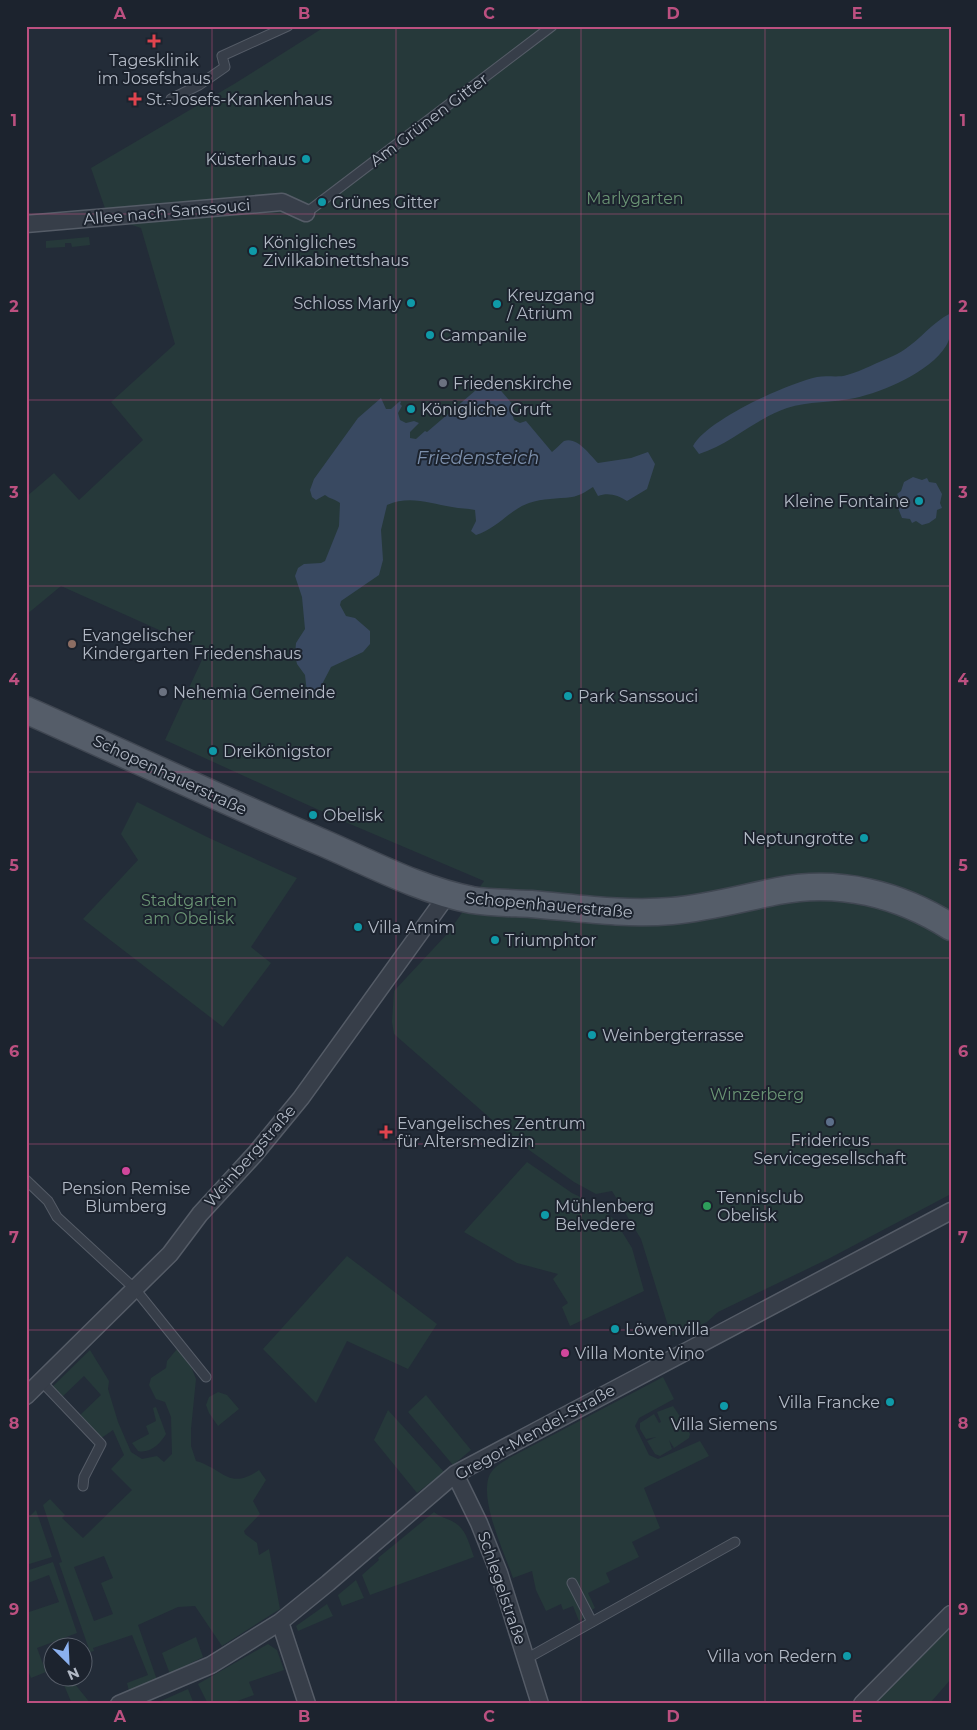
<svg xmlns="http://www.w3.org/2000/svg" width="977" height="1730" font-family="Montserrat,sans-serif">
<style>
.green{fill:#26393a;fill-rule:evenodd}
.water{fill:#394961}
.lines{fill:none;stroke-linecap:round;stroke-linejoin:round}
.lane-casing{stroke:#555c67;stroke-width:11}
.street-casing{stroke:#555c67;stroke-width:19}
.primary-casing{stroke:#404752;stroke-width:29}
.lane{stroke:#373e49;stroke-width:9}
.street{stroke:#373e49;stroke-width:16}
.primary{stroke:#555d69;stroke-width:26}
.grid{fill:none;stroke:#bc5080;stroke-width:1;stroke-opacity:0.55}
.health-dot{fill:#e0444e;stroke:#1c232e;stroke-width:2}
.culture-dot{fill:#0f9aa8;stroke:#1c232e;stroke-width:2}
.worship-dot{fill:#6b7280;stroke:#1c232e;stroke-width:2}
.education-dot{fill:#8d6e63;stroke:#1c232e;stroke-width:2}
.service-dot{fill:#5c6f8a;stroke:#1c232e;stroke-width:2}
.hotel-dot{fill:#d1479c;stroke:#1c232e;stroke-width:2}
.leisure-dot{fill:#2e9e5b;stroke:#1c232e;stroke-width:2}
.labels{text-anchor:middle;dominant-baseline:central;stroke-width:4;stroke-linejoin:round;paint-order:stroke}
.poi-label{font-size:16px;fill:#b2b9c5;stroke:#1c232e;text-anchor:start}
.street-label{font-size:16px;fill:#b2b9c5;stroke:#1c232e}
.park-label{font-size:16px;fill:#6a9474;stroke:#1c232e}
.water-label{font-size:18px;font-style:italic;fill:#7c8fab;stroke:#1c232e}
.neatline{fill:none;stroke:#bc5080;stroke-width:2}
.grid-label{font-size:16px;text-anchor:middle;font-weight:bold;fill:#bc5080}
</style>
<rect width="100%" height="100%" fill="#232c38"/>
<path class="green" d="M326,26H951V1194L830,1258L718,1312L707,1322L678,1336H673L670,1332L641,1239L612,1191L596,1194L574,1182L515,1140L394,1034L392,1022L394,991L448,933L484,881L343,821L165,740L206,651L61,586L26,615V497L54,473L79,500L143,440L111,402L175,344L141,228L108,217L91,168L234,84Z
M89,237L90,245L72,247L71,243H65V247L46,248V241Z
M137,802L207,837L297,878L251,947L271,963L223,1027L83,919L138,860L121,834Z
M527,1162L572,1193L595,1204L614,1219L632,1248L644,1291L570,1326L562,1307L568,1303L553,1279L558,1274L517,1263L464,1232Z
M347,1256L437,1324L408,1369L347,1341L316,1403L263,1349Z
M177,1349L190,1364L196,1379L191,1429V1446L196,1461C224,1469 229,1491 259,1470L266,1480L253,1501L260,1514L244,1531L245,1534L257,1543L259,1555L269,1549L280,1609L222,1646L195,1606L178,1607L138,1625L157,1680L129,1691L127,1683L148,1675L132,1635L93,1648L94,1651L90,1652L59,1563L62,1562L43,1505L50,1499L65,1515L62,1518L83,1538L132,1490L111,1469L124,1455L113,1430L100,1439L79,1416L101,1395L84,1376L61,1398L51,1388L90,1350L109,1381L108,1389L118,1422L131,1452L142,1459L157,1456L164,1462L172,1454L171,1417L165,1402L156,1399L149,1385L151,1378L166,1368L167,1361ZM104,1556L113,1578L101,1583L113,1614L94,1621L74,1567Z
M663,1377L674,1399L639,1418L635,1426L649,1455L658,1459L700,1441L709,1456L644,1488L660,1528L632,1542L639,1557L606,1573L610,1582L588,1593L595,1608L592,1610L575,1579L567,1583L584,1618L579,1621L573,1606L563,1610L561,1604L546,1611L536,1590L532,1571L513,1578C505,1554 478,1498 490,1474C495,1466 503,1462 511,1457Z
M218,1392L227,1395L239,1409L218,1426L209,1413L206,1405L209,1397Z
M426,1395L471,1450L453,1465L408,1412Z
M673,1406L683,1421L672,1426L684,1422L690,1434L689,1438L674,1448L669,1440L672,1449L660,1456L655,1454L647,1441L656,1437L646,1439L640,1429V1423L654,1414L659,1423L661,1422L657,1412Z
M156,1407L166,1434C161,1443 150,1454 138,1451L132,1443L149,1434L146,1426L156,1421L153,1408Z
M388,1410L444,1472L417,1493L374,1440Z
M36,1510L52,1557L26,1565V1520Z
M434,1512C441,1518 451,1519 458,1525C467,1532 470,1547 474,1557L370,1595L362,1575L379,1560L378,1558Z
M53,1562L77,1633L37,1648L46,1672L31,1678L26,1666V1613L59,1602L49,1575L28,1583L26,1571Z
M356,1580L364,1598L342,1606L338,1595Z
M327,1604L333,1616L298,1631L296,1626Z
M951,1627V1679L931,1702L875,1704Z
M196,1637L203,1657L170,1674L162,1653Z
M268,1644L277,1650L284,1670L249,1682L254,1695L229,1704H208L198,1684Z
M61,1678H70L91,1704H72Z
M188,1689L194,1704H154Z"/>
<path class="water" d="M951,313C951,324 952,337 946,346C930,372 883,392 855,398C833,403 808,401 787,408C755,419 731,444 699,454L693,446C707,420 786,384 817,377C827,375 838,378 847,375C862,371 878,362 893,356C916,346 929,324 951,313Z
M490,378L515,407L512,413L514,420L520,423L526,421L552,452C557,448 560,444 564,441C577,436 590,455 598,463L631,458L648,452L655,464L647,489L627,501C618,495 608,492 598,496L593,487C587,491 579,496 572,497C557,499 543,498 529,503C509,510 497,529 476,535L471,531L476,521L475,510C468,508 460,509 452,507C429,503 409,495 387,505L381,530L383,560L379,575L341,601L340,605L346,616L355,618L370,631V644L363,652L331,667L317,694L307,693L305,675L297,664L295,655L296,643L305,629L302,597L295,576L298,568L304,564L321,563L325,561L339,526L340,503C335,499 330,499 325,495L316,500L312,497L310,490L314,479L358,418L381,398L386,409H391L400,401L401,402L400,404L402,406L398,413L400,420L406,423L414,421L419,423L410,432V438L416,439L425,431L427,432Z
M913,477L922,480L927,478L929,482L936,483L942,494L940,503L942,508L937,510L936,518L929,523L922,525L916,521L912,523L910,519L902,518L896,503L899,498L897,494L901,491L904,482Z"/>
<g class="lines">
<defs>
<path id="lane" d="M171,99L199,85L225,67L222,56L288,26
M306,213L552,26
M26,1180L48,1201L57,1217L135,1289L206,1377
M41,1381L101,1444L84,1477L83,1486
M572,1583L592,1622
M526,1659L735,1542"/>
<path id="street" d="M26,224L282,202L306,213
M26,1396L170,1254L200,1214L255,1154L301,1098L448,894
M455,1474L479,1523L499,1573L540,1704
M280,1622L307,1704
M119,1704L211,1665L280,1622L328,1583L455,1474L951,1211
M862,1704L951,1614"/>
<path id="primary" d="M26,710C125,754 222,800 321,842C370,863 420,890 472,900C491,903 511,903 531,904C578,908 624,915 672,911C708,908 743,898 778,891C839,879 899,894 951,927"/>
</defs>
<use href="#lane" class="lane-casing"/>
<use href="#street" class="street-casing"/>
<use href="#primary" class="primary-casing"/>
<use href="#lane" class="lane"/>
<use href="#street" class="street"/>
<use href="#primary" class="primary"/>
</g>
<path class="grid" d="M212,26V1704M396,26V1704M581,26V1704M765,26V1704M26,214H951M26,400H951M26,586H951M26,772H951M26,958H951M26,1144H951M26,1330H951M26,1516H951"/>
<g class="health-dot">
<path d="M151.5 33.5h5v5h5v5h-5v5h-5v-5h-5v-5h5z"/>
<path d="M132.5 91.5h5v5h5v5h-5v5h-5v-5h-5v-5h5z"/>
<path d="M383.5 1124.5h5v5h5v5h-5v5h-5v-5h-5v-5h5z"/>
</g>
<g class="culture-dot">
<circle cx="306" cy="159" r="5"/>
<circle cx="322" cy="202" r="5"/>
<circle cx="253" cy="251" r="5"/>
<circle cx="411" cy="303" r="5"/>
<circle cx="497" cy="304" r="5"/>
<circle cx="430" cy="335" r="5"/>
<circle cx="411" cy="409" r="5"/>
<circle cx="919" cy="501" r="5"/>
<circle cx="568" cy="696" r="5"/>
<circle cx="213" cy="751" r="5"/>
<circle cx="313" cy="815" r="5"/>
<circle cx="864" cy="838" r="5"/>
<circle cx="358" cy="927" r="5"/>
<circle cx="495" cy="940" r="5"/>
<circle cx="592" cy="1035" r="5"/>
<circle cx="545" cy="1215" r="5"/>
<circle cx="615" cy="1329" r="5"/>
<circle cx="890" cy="1402" r="5"/>
<circle cx="724" cy="1406" r="5"/>
<circle cx="847" cy="1656" r="5"/>
</g>
<g class="worship-dot">
<circle cx="443" cy="383" r="5"/>
<circle cx="163" cy="692" r="5"/>
</g>
<circle class="education-dot" cx="72" cy="644" r="5"/>
<circle class="service-dot" cx="830" cy="1122" r="5"/>
<g class="hotel-dot">
<circle cx="126" cy="1171" r="5"/>
<circle cx="565" cy="1353" r="5"/>
</g>
<circle class="leisure-dot" cx="707" cy="1206" r="5"/>
<g class="labels">
<g class="poi-label">
<text x="154" y="60" text-anchor="middle">Tagesklinik<tspan x="154" dy="18">im Josefshaus</tspan></text>
<text x="146" y="99">St.-Josefs-Krankenhaus</text>
<text x="296" y="159" text-anchor="end">Küsterhaus</text>
<text x="332" y="202">Grünes Gitter</text>
<text x="263" y="242">Königliches<tspan x="263" dy="18">Zivilkabinettshaus</tspan></text>
<text x="507" y="295">Kreuzgang<tspan x="507" dy="18">/ Atrium</tspan></text>
<text x="401" y="303" text-anchor="end">Schloss Marly</text>
<text x="440" y="335">Campanile</text>
<text x="453" y="383">Friedenskirche</text>
<text x="421" y="409">Königliche Gruft</text>
<text x="909" y="501" text-anchor="end">Kleine Fontaine</text>
<text x="82" y="635">Evangelischer<tspan x="82" dy="18">Kindergarten Friedenshaus</tspan></text>
<text x="173" y="692">Nehemia Gemeinde</text>
<text x="578" y="696">Park Sanssouci</text>
<text x="223" y="751">Dreikönigstor</text>
<text x="323" y="815">Obelisk</text>
<text x="854" y="838" text-anchor="end">Neptungrotte</text>
<text x="368" y="927">Villa Arnim</text>
<text x="505" y="940">Triumphtor</text>
<text x="602" y="1035">Weinbergterrasse</text>
<text x="397" y="1123">Evangelisches Zentrum<tspan x="397" dy="18">für Altersmedizin</tspan></text>
<text x="830" y="1140" text-anchor="middle">Fridericus<tspan x="830" dy="18">Servicegesellschaft</tspan></text>
<text x="126" y="1188" text-anchor="middle">Pension Remise<tspan x="126" dy="18">Blumberg</tspan></text>
<text x="717" y="1197">Tennisclub<tspan x="717" dy="18">Obelisk</tspan></text>
<text x="555" y="1206">Mühlenberg<tspan x="555" dy="18">Belvedere</tspan></text>
<text x="625" y="1329">Löwenvilla</text>
<text x="575" y="1353">Villa Monte Vino</text>
<text x="880" y="1402" text-anchor="end">Villa Francke</text>
<text x="724" y="1424" text-anchor="middle">Villa Siemens</text>
<text x="837" y="1656" text-anchor="end">Villa von Redern</text>
</g>
<g class="street-label">
<text transform="translate(429 120) rotate(-37)">Am Grünen Gitter</text>
<text transform="translate(167 212) rotate(-5)">Allee nach Sanssouci</text>
<text transform="translate(170 775) rotate(25)">Schopenhauerstraße</text>
<text transform="translate(549 905) rotate(5)">Schopenhauerstraße</text>
<text transform="translate(250 1156) rotate(-49)">Weinbergstraße</text>
<text transform="translate(535 1432) rotate(-29)">Gregor-Mendel-Straße</text>
<text transform="translate(502 1588) rotate(71)">Schlegelstraße</text>
</g>
<g class="park-label">
<text x="635" y="198">Marlygarten</text>
<text x="189" y="900">Stadtgarten<tspan x="189" dy="18">am Obelisk</tspan></text>
<text x="757" y="1094">Winzerberg</text>
</g>
<g class="water-label">
<text x="478" y="458">Friedensteich</text>
</g>
</g>
<rect width="977" height="1730" fill="none" stroke="#1c232e" stroke-width="55"/>
<g transform="translate(68 1662) rotate(156)"><circle r="24" fill="#1c232e" stroke="#585f6a"/>
<path d="M0-4L9 19L0 12L-9 19Z" fill="#8bb1f0"/>
<text y="-8" font-size="14" font-weight="bold" text-anchor="middle" fill="#b2b9c5">N</text>
</g>
<rect x="28" y="28" width="922" height="1674" class="neatline"/>
<g class="grid-label">
<text x="120" y="19">A</text>
<text x="304" y="19">B</text>
<text x="489" y="19">C</text>
<text x="673" y="19">D</text>
<text x="857" y="19">E</text>
<text x="14" y="126">1</text>
<text x="963" y="126">1</text>
<text x="14" y="312">2</text>
<text x="963" y="312">2</text>
<text x="14" y="498">3</text>
<text x="963" y="498">3</text>
<text x="14" y="685">4</text>
<text x="963" y="685">4</text>
<text x="14" y="871">5</text>
<text x="963" y="871">5</text>
<text x="14" y="1057">6</text>
<text x="963" y="1057">6</text>
<text x="14" y="1243">7</text>
<text x="963" y="1243">7</text>
<text x="14" y="1429">8</text>
<text x="963" y="1429">8</text>
<text x="14" y="1615">9</text>
<text x="963" y="1615">9</text>
<text x="120" y="1722">A</text>
<text x="304" y="1722">B</text>
<text x="489" y="1722">C</text>
<text x="673" y="1722">D</text>
<text x="857" y="1722">E</text>
</g>
</svg>
